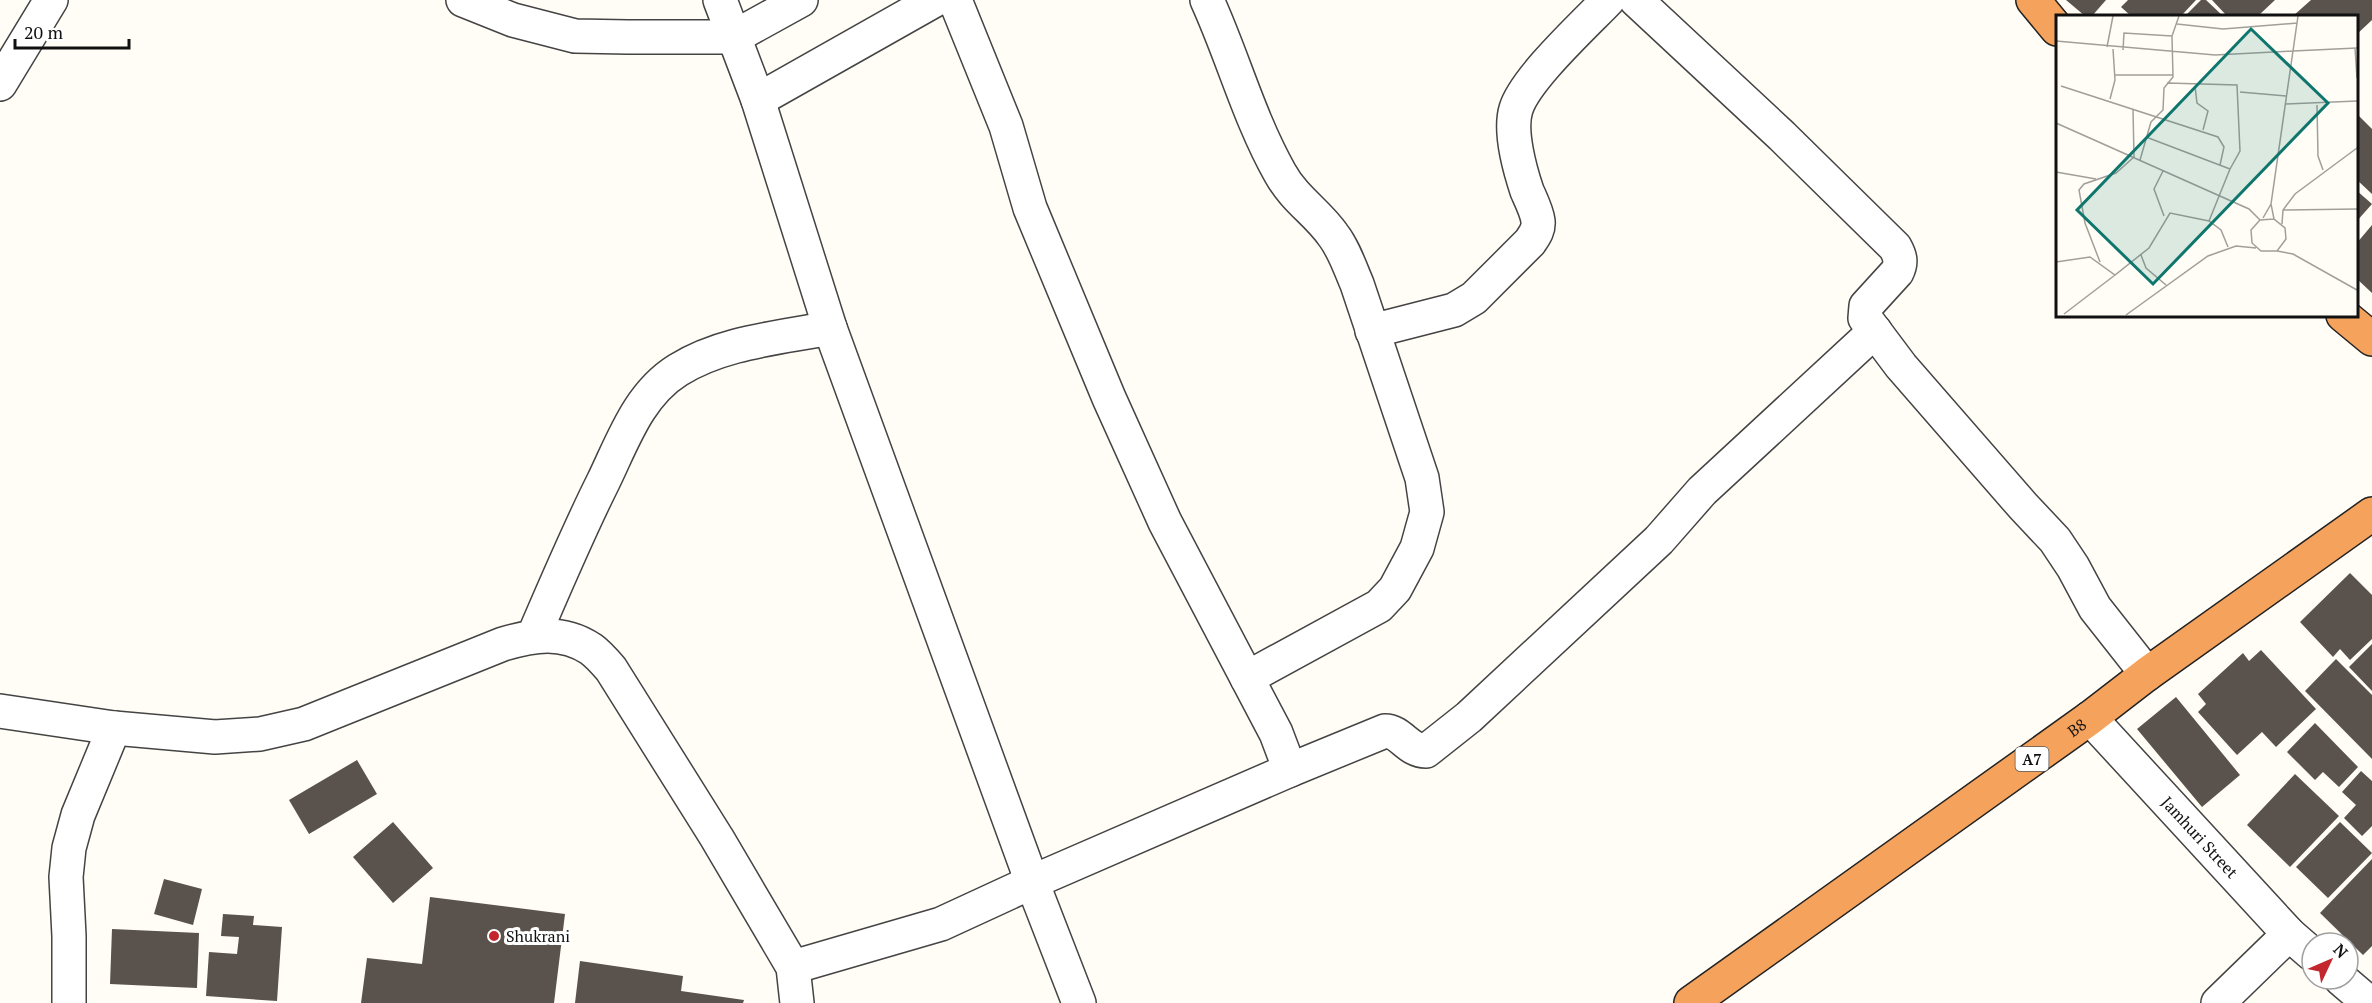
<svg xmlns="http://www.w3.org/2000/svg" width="2372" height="1003" font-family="'PT Serif',serif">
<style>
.building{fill:#5a524d}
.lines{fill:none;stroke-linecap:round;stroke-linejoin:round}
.street-casing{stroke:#444;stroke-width:36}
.highway-casing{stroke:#222;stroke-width:36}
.street{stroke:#fff;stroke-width:33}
.highway{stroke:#f5a25d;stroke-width:33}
.poi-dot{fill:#c4262e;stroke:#fff;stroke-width:2}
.labels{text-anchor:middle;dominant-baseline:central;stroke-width:6;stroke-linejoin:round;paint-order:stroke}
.shield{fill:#fff;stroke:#585858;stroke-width:1.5}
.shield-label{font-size:15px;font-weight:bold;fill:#111}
.street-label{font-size:16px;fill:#111;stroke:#fff}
.poi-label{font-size:16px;fill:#111;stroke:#fff;text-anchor:start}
.inset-road{fill:none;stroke:#a09f9a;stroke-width:1.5}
.view{fill:#0f766e;fill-opacity:0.15;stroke:#0f766e;stroke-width:3}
.inset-edge{fill:none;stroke:#111;stroke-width:3}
</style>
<rect width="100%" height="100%" fill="#fffdf5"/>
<path class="building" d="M2066,0H2106L2092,16H2085Z
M2128,0H2196L2181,16H2131L2121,7Z
M2201,0H2206L2223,16H2185Z
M2212,0H2275L2258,16H2227Z
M2311,0H2372V20L2356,35V16H2293Z
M2356,113L2372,129V194L2356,179Z
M2356,190L2372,204L2356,222Z
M2372,225V293L2356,278V244Z
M2350,573L2372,595V639L2350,660L2340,649L2333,657L2300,622Z
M2372,644V691L2349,667Z
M2261,650L2316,709L2276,747L2262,732L2237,755L2198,712L2206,704L2198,694L2243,653L2249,661Z
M2336,659L2372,695V759L2305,691Z
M2176,697L2240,775L2202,807L2137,729Z
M2315,723L2358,767L2339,787L2323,772L2315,780L2287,752Z
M357,760L377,794L309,834L289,800Z
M2361,771L2372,781V826L2362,836L2344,818L2356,805L2342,792Z
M2295,774L2339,816L2290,867L2247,825Z
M393,822L433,868L393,903L353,857Z
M2340,822L2372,853L2328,898L2296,867Z
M2372,859V946L2363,955L2320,913Z
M164,879L202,889L193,925L154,914Z
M430,897L565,914L554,1003H361L367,958L422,964Z
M223,914L254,916L253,925L282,927L277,1001L206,996L209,952L237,954L239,937L221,936Z
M112,929L199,933L197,988L110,984Z
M580,961L683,976L681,991L744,1000L743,1003H575Z"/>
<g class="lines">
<defs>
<g id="street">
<path d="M463,0L513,20L575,36L628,37H734L801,0"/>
<path d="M720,0L758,100L830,328L1032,882L1079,1003"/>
<path d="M1207,0C1233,57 1249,118 1280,173C1295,200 1317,212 1333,235C1344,249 1350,268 1357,284L1422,478L1427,512L1417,548L1395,589L1379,606L1247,678"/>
<path d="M1636,0L1782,136L1895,247C1900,256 1902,262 1897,272L1866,306L1865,318L1901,366L2023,506L2055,540L2073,567L2095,608L2147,674"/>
<path d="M0,84L51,0"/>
<path d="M758,100L935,0"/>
<path d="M1372,331L1454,310L1474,298L1530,242C1534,236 1539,230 1538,221C1537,212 1531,200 1527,191C1520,170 1509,131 1516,109C1525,79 1585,24 1608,0"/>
<path d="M534,635C556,584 578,532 603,482C623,441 638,395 678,370C723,342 779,338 830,328"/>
<path d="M0,711L114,728L215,737L260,734L304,724L503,644C534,635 562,630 591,649C598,654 605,662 611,669L717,838L793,967L797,1003"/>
<path id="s1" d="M2090,718L2289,934L2312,954"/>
<path d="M1290,770L1385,731C1401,731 1408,751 1426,751L1469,717L1659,540L1702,491L1875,331"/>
<path d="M793,967L941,924L1032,882L1290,770L1276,733L1165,522L1109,398L1030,208L1006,126L955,0"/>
<path d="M2341,979L2369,1003"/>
<path d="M69,1003V936L66,877L69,848L78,815L114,728"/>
<path d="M2218,1003L2289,934"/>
</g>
<g id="highway">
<path d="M2033,0L2057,29"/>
<path d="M2343,315L2372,339"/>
<path id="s2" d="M1691,1003L2090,718L2147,674L2372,514"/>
</g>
</defs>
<use href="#street" class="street-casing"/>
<use href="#highway" class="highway-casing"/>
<use href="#street" class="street"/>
<use href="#highway" class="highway"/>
</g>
<circle class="poi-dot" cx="494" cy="936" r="6"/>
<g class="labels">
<rect class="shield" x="2015.5" y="747" width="33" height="24" rx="4.5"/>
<g class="shield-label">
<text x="2032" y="759">A7</text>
</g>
<g class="street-label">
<text stroke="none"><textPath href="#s2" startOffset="474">B8</textPath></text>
<text stroke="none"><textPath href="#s1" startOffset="162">Jamhuri Street</textPath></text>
</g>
<g class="poi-label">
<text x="506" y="936">Shukrani</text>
</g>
</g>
<g transform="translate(2056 15)">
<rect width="302" height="302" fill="#fffdf5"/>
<path class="inset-road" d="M121,9L167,14L241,8M0,26L159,40L237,36M51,32L57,1M299,33L301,63M67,35L68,18L116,21M237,36L301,33M59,60H117M111,68L181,70L184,136L174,154M5,71L162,122L168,132L164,150M139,71L141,88L152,96L147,115M184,77L230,81M54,84L59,65L57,34M229,89L301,86M261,90L262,141L267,155M0,108L193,194L204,205M90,122L174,154L153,206M84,145L95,107L107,95L108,73L117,62L116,21L123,1M107,156L98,174L108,201M0,157L40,164M215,189L218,204L229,213L230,224L221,236H205L196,228L195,215L204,205L218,204M227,195L301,194M207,203L215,189L242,1M226,209L227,195L239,179L301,133M221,236L237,239L301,275M85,240L90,253L110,270M0,247L34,242L59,260L93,233L114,198L153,206L165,215L172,232M44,247L29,208L23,175L28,169L60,158L78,142L77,94M8,299L59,260M70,300L152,241L180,231L200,233"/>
<path class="view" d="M195,14L272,88L97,269L21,195Z"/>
<rect width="302" height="302" class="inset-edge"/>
</g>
<g transform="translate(2330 961) rotate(46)"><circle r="28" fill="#ffffff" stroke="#a0a0a0" stroke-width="1.5"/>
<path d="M0-4.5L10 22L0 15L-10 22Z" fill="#c4262e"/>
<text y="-9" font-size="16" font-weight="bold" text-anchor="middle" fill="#111111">N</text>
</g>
<path d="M15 39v9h114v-9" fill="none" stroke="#111111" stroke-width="3"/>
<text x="24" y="39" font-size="18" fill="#111111" stroke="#ffffff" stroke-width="4.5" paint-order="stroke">20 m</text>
</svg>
